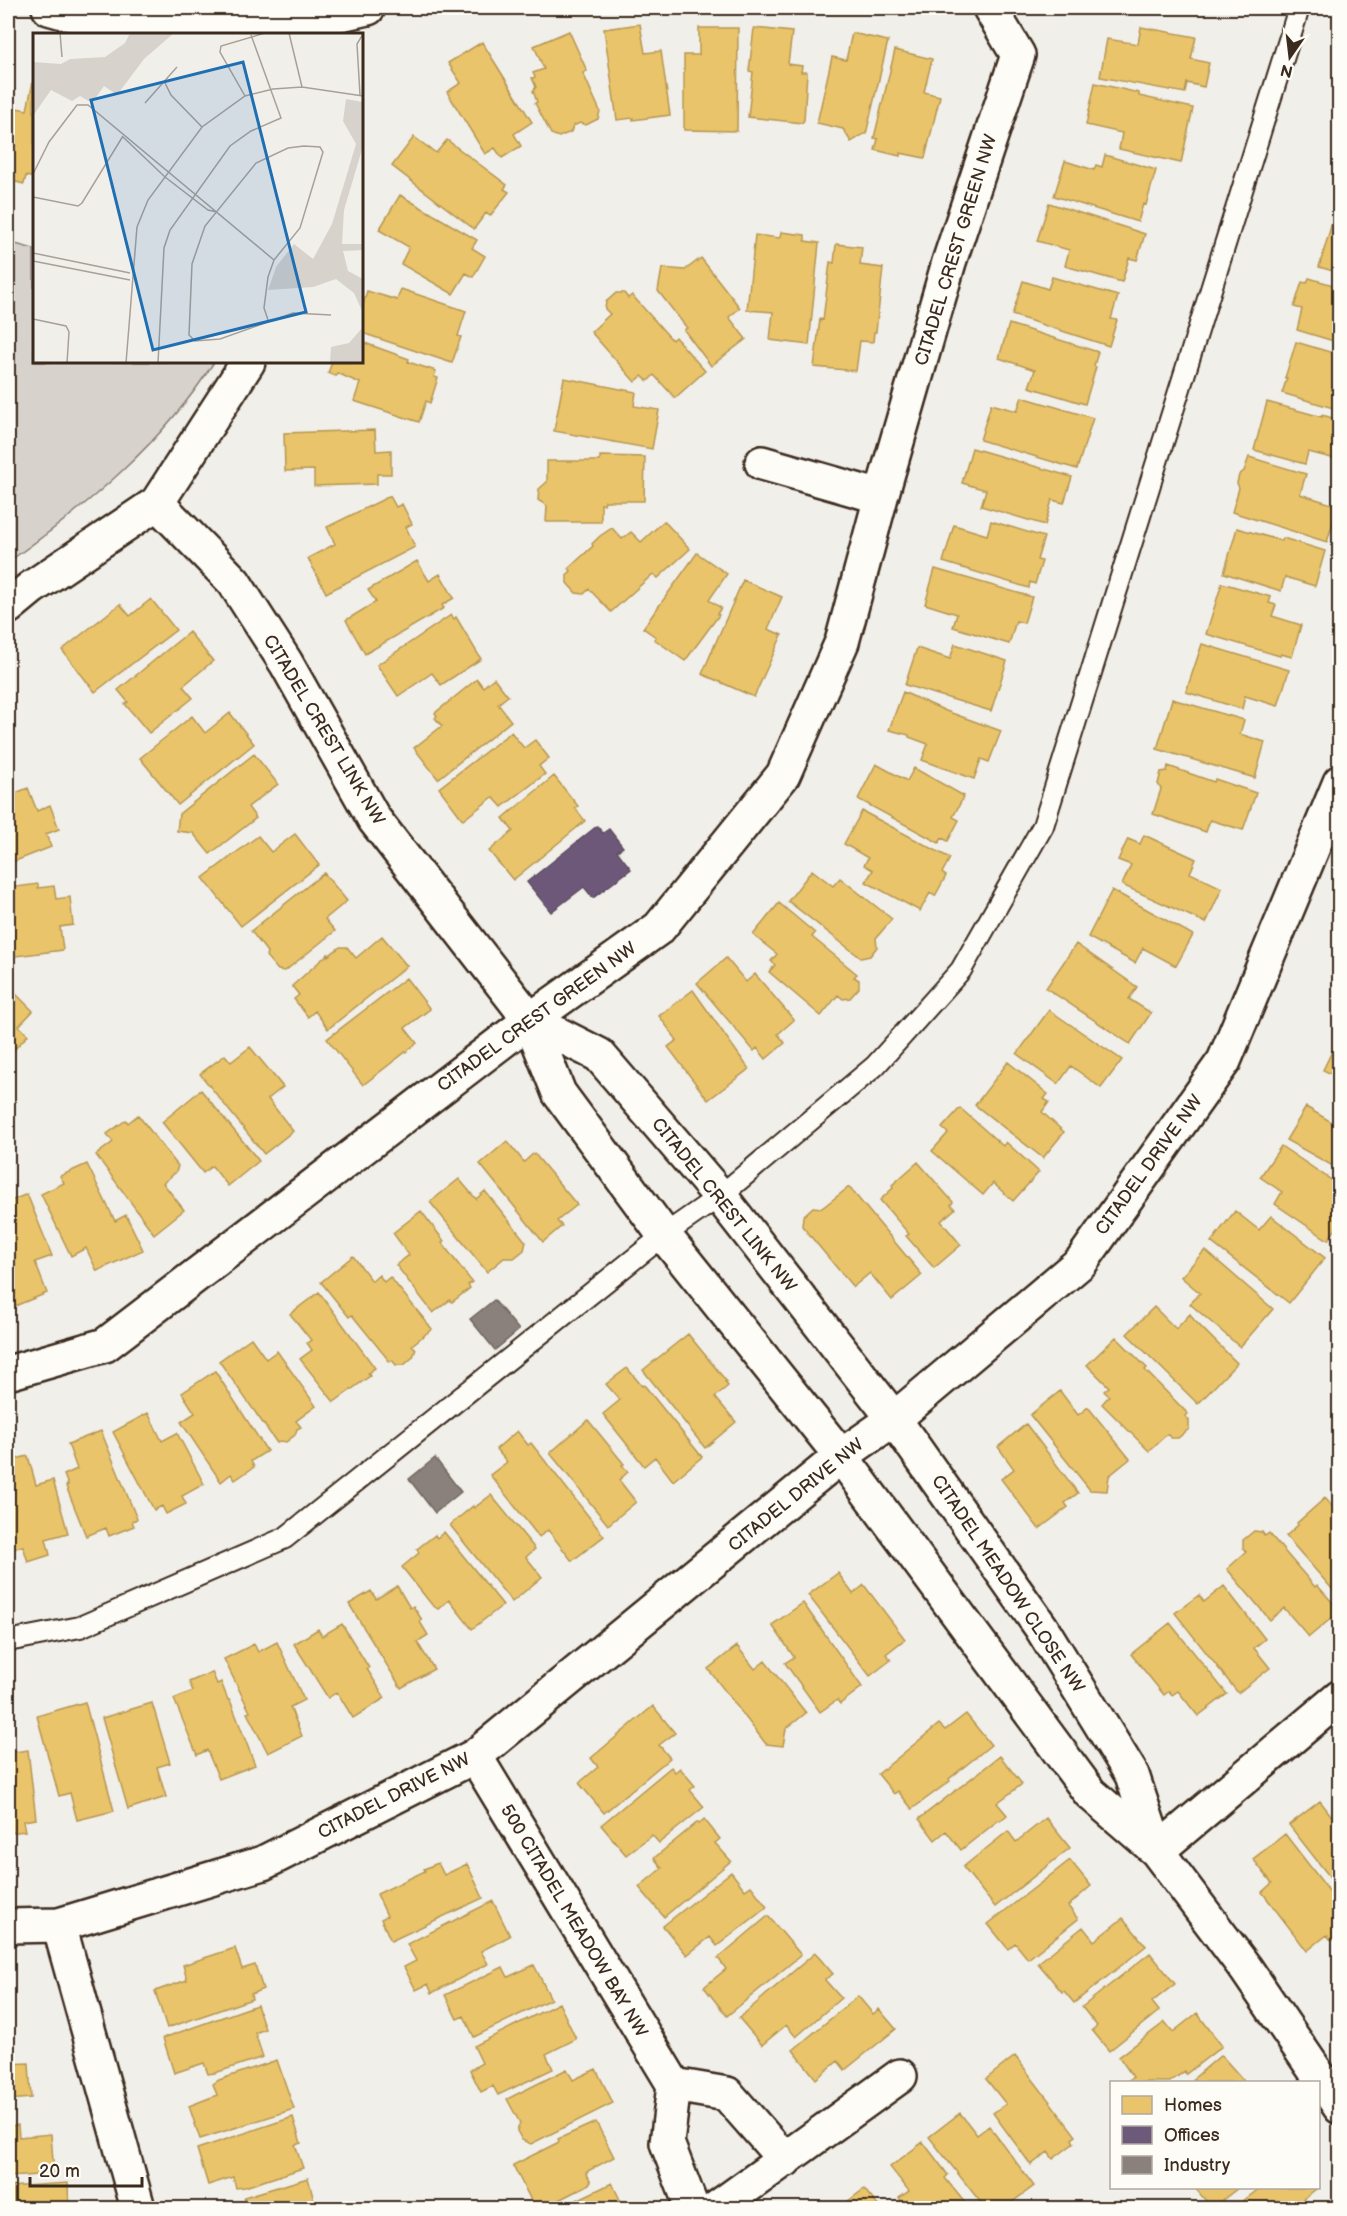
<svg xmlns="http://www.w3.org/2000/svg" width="1347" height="2216" font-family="'Balsamiq Sans',sans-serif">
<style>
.green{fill:#d7d2cc;stroke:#897e75;stroke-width:1.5}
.homes{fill:#e9c46a;stroke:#b59653;stroke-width:1.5}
.offices{fill:#6d597a;stroke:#5e4b5e;stroke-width:1.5}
.industry{fill:#8a817c;stroke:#726760;stroke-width:1.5}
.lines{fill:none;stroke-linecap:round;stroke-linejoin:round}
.lane-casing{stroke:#3b2a1e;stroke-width:24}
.street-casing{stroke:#3b2a1e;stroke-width:38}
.secondary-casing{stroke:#3b2a1e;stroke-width:38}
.lane{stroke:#fdfcf7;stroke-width:20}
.street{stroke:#fdfcf7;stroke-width:33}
.secondary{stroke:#fdfcf7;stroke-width:33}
.labels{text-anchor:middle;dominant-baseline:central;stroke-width:6;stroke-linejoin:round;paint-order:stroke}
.street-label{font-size:18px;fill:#3b2a1e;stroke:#fdfcf7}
.inset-road{fill:none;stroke:#a8a098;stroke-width:1.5}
.view{fill:#1f6fb2;fill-opacity:0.15;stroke:#1f6fb2;stroke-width:3}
.inset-edge{fill:none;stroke:#3b2a1e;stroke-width:3}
</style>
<rect width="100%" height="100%" fill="#f1efea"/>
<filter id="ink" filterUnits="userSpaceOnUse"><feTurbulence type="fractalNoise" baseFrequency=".0167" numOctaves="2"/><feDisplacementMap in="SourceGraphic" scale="12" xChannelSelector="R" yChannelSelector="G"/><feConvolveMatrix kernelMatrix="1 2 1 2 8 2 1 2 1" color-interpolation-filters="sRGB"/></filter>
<g filter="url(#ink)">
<path class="green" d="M8,242L34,249V362H214C163,443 86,507 8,562Z"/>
<path class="homes" d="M1152,8H1169L1155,14Z
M640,24L645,53L661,51L670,115L633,120V118L617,120L604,29Z
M1141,27L1196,37L1191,59L1209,63L1204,87L1187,83L1185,93L1100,77L1107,39L1138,44Z
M699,28H738L737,131L684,130V55H699Z
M754,28L792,32L788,64L802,66L801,72H807L804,120L802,123L748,117L753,72L749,71Z
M569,31L587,71L583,73L600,111L598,119L586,125L580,123L573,126L571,132L559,137L551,134L535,103L537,102L533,91L536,87L532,78L535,77L533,73L544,69L534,46Z
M852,33L888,41L866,134H864L851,142L843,129L817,123L832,57L846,60Z
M482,42L532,122L514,134L521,146L502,158L495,148L485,154L447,92L461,83L448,63Z
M895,50L932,59L924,92L940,96L925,158L900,153V156L875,150L878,139L874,138Z
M34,77V178L26,176L24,184L8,180V108L11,107L27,110Z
M1095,83L1139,93V96L1193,108L1181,163L1119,149L1122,133L1086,125Z
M414,137L436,153L447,140L507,185L504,189L509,192L490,216L486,213L474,229L392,166Z
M1105,155L1156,170L1146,205L1143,204L1138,222L1054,196L1065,161L1094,170L1096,165L1102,167Z
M400,195L477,240L472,248L485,256L473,277L466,273L453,294L401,264L409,247L379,230Z
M1049,203L1145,234L1137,260L1129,258L1122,282L1065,266L1069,250L1037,241Z
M1334,216L1340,218V273L1319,267Z
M781,232L805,235V241L819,243L809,345L770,340L773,312L747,310L755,235L780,238Z
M836,244L862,247L860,265L883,268L876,332H874L873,342L860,341L856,371L814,367L820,319L823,320L830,262L834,263Z
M701,258L740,308L729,317L746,339L711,366L684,330L687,328L658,291L662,268L685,270Z
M1052,277L1118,296L1111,319L1117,320L1109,346L1012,315L1023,281L1048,289Z
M1309,278L1340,287V343L1297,330L1302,309L1294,307L1302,282L1307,283Z
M401,289L466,311L458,336L461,337L452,363L362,333V308L367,291L397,300Z
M616,293H624L628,298L632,295L672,340L675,337L705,371L675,398L654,375L648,381L642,376L635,382L591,332L610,314L605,309L606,302Z
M1009,324L1098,352L1094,366L1096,367L1085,404L1029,387L1035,370L999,358Z
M362,342L409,359L408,362L436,371L434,377L438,378L430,403L426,401L419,422L354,401L360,383L337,373L336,376L328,373L332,362H362Z
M1296,342L1340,355V410L1282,393L1287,378H1285Z
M564,378L636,392L634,406L659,410L652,449L554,431Z
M1022,397L1093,418L1077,469L980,440L991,404L1017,411Z
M1267,402L1322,417V415L1340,420V460L1308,452L1305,464L1254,450Z
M375,430L376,451L391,450V474H377V484L314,486V470L285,471L284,433Z
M972,448L1072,477L1064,503L1052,500L1045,525L981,506L986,490L962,483Z
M600,456L645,457L644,501H605L604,504H601V522H546L547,506L538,500L539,489L547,482V461H600Z
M1249,457L1306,474L1300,494L1338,506L1327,542L1232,512L1239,488L1237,483L1239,475L1244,471Z
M390,496L396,507L402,504L412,524L406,527L415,547L326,593L308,558L335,544L327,527Z
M664,521L690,549L658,578L653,574L611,612L589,589L584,594L576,593L567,583V575L571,571L569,568L593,546L592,544L600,536L612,528L622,539L631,532L641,542Z
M991,521L1044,537L1037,560L1042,561L1035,584L1030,582L1029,588L943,562L954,525L987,535Z
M1237,528L1282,541L1283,538L1325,551L1315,586L1285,577L1281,591L1224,573Z
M697,553L727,574L709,600L721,608L717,614L719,615L685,661L654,639L656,637L643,628Z
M417,561L429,581L440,574L454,598L442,605L444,608L365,654L346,620L376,602L368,590Z
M935,569L1032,597L1024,623L1016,621L1009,644L953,627L957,614L925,604Z
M743,580L782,597L768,629L782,635L754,697L702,674Z
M1222,583L1271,597L1269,603L1276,605L1272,616L1301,625L1292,657L1281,654L1280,656L1206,634Z
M151,599L176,630L95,692L62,650L120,604L130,616Z
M451,615L454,619L456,617L481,659L441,685L432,673L398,696L377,665Z
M189,632L213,661L183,686L193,698L149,733L125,704L128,702L118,690Z
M955,644L1007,661L991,711L905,685L917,648L950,659Z
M1202,644L1289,670L1278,706L1245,696L1242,709L1186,692Z
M494,678L508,696L498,704L511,721L438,779L414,748L442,726L435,718L437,716L435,713L477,679L483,687Z
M903,692L946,711L1001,731L989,762L981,759L974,779L922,760L928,744L909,737V735L889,730Z
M1172,699L1244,720L1240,734L1265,742L1255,778L1157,749Z
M230,713L254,744L178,805L140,758L192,716L205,733Z
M511,732L524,748L535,740L549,758L539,766L545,774L502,807L493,797L463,820L439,788Z
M254,754L278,784L248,807L256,818L210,854L193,833L177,831L179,814Z
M876,764L907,781L914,768L964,796L953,817L959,820L948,841L942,838L939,843L858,799Z
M1168,766L1214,782L1215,779L1256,793L1243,830L1210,820L1206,832L1153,814L1161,789L1158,784L1161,772L1167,771Z
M554,776L578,806L575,808L585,821L513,880L489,851L513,831L503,818Z
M28,788L37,811L50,805L59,829L46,834L51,847L8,864V796Z
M862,811L950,858L942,873L946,876L935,896L930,893L920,911L866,882L873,870L864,865L868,858L844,844Z
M295,834L319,865L241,926L203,878L258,836L271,852Z
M1144,835L1196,859L1190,873L1222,888L1206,923L1122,885L1131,865L1118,860L1128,839L1140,844Z
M812,870L833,886L840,878L892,919L876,938L877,947L870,956L861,958L788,901Z
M324,873L347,901L325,919L335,931L285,971L278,970L266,956L267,952L251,931Z
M38,884V888L54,886L56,899L70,897L73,925L60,927L63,950L8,957V885L9,888Z
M1112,890L1193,935L1176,966L1143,948L1135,963L1088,937Z
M779,903L815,933L812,937L857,974L854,977L859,980V988L850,998L843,999L838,995L821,1016L769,972L775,965L771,961L777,954L753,935Z
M382,936L407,966L328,1029L315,1011L308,1017L294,999L299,995L292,986L328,954V956L340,947H347L356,958Z
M1076,944L1137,987L1129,999L1151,1013L1130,1044L1046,988Z
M726,958L746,982L755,974L794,1020L778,1034L785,1043L766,1059L757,1048L754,1051L697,983Z
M406,978L430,1009L405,1028L417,1043L363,1085L327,1039Z
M8,986L33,1011L19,1026L28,1035L8,1056Z
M693,990L749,1069L708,1100L668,1047L677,1040L659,1016Z
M1049,1010L1122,1060L1101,1088L1071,1066L1058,1084L1017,1054Z
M1339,1037H1340V1078L1323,1070Z
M250,1047L283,1087L268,1099L293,1131L264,1154L200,1074L225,1055L231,1062Z
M1008,1062L1048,1094L1044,1099L1049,1102L1042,1112L1064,1132L1043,1158L975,1105Z
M201,1090L259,1161L228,1186L212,1166L203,1173L162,1122Z
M1306,1107L1333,1123L1340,1114V1170L1286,1140Z
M960,1108L1003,1146L1006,1142L1039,1172L1013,1201L993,1183L983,1195L932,1151L948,1133L942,1128Z
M138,1115L178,1166L176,1172L163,1183L184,1210L154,1234L96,1155L113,1142L107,1134L126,1120L128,1123Z
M507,1141L524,1162L534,1153L577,1205L557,1221L562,1226L543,1242L480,1164Z
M1281,1146L1340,1186V1223L1328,1240L1275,1204L1282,1192L1260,1177Z
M918,1162L953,1202L951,1205L955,1209L941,1221L961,1245L934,1268L906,1236L909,1234L880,1200L893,1188L892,1185Z
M87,1164L115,1221L126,1215L143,1250L97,1271L86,1248L71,1256L41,1194L64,1183L60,1176Z
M459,1179L476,1199L485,1191L526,1242L524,1250L514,1258H504L487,1272L430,1202Z
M849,1187L922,1275L892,1300L870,1273L853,1287L802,1226L803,1216L813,1207L822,1208Z
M27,1194L52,1256L35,1262L47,1293L10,1308L8,1302V1202Z
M421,1211L444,1241L442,1243L472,1282L468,1285L470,1288L452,1302L450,1300L433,1313L396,1265L409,1255L393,1233Z
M1235,1211L1259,1230L1271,1216L1325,1258L1289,1303L1211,1242Z
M1205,1250L1273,1309L1240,1347L1190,1304L1200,1293L1181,1277Z
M353,1256L372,1281L379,1275L384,1282L390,1277L432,1329L412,1345L416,1349L413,1357L404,1365H396L392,1360L390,1362L352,1315L349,1317L321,1282Z
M319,1292L375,1368L368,1373L370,1376L334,1402L300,1359L312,1350L307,1343L311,1340L290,1314Z
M1154,1307L1176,1329L1190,1314L1194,1320L1237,1363L1198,1404L1127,1334Z
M688,1334L727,1382H725L728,1386L715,1397L736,1422L705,1448L643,1370Z
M1116,1337L1147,1368L1145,1370L1188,1414L1185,1416L1189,1420V1429L1178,1438H1171L1167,1434L1149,1451L1102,1404L1109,1396L1104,1391L1109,1387L1087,1365Z
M251,1338L266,1359L277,1351L316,1406L296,1421L301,1427L297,1429L295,1435L286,1442L281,1441L277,1443L219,1361Z
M627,1368L642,1386L644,1385L702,1457L673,1481L655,1457L644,1466L603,1414L620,1400L606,1384Z
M215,1371L267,1451L251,1461L254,1467L235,1480L231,1474L221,1482L181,1422L195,1413L182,1393Z
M1060,1391L1078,1415L1088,1407L1130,1459L1109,1476L1107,1491L1090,1490L1030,1415Z
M148,1413L162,1441L177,1433L204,1484L182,1496L186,1504L166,1514L162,1506L154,1510L113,1432Z
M588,1420L624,1464L622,1465L628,1472L619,1480L636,1502L608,1525L550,1453Z
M1026,1424L1078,1493L1065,1503L1068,1507L1039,1529L1001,1479L1014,1469L998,1447Z
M101,1431L137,1519L132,1521L134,1526L109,1536L106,1528L86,1536L66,1486L68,1485L64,1475L77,1469L68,1444Z
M517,1431L528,1445L531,1443L604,1536L572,1561L548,1530L539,1537L490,1475L507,1462L496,1449Z
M28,1456L36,1485L53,1480L68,1533L46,1539L50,1555L28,1562L23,1546L13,1549L8,1529V1461Z
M491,1495L535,1549L526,1557L542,1577L512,1602L450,1525L473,1506L474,1508Z
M1325,1498L1340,1515V1598L1286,1536L1298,1525L1297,1523Z
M1254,1531L1262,1532L1265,1536L1269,1533L1315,1587L1317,1585L1340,1611L1309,1637L1284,1608L1270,1620L1227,1569L1246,1552L1243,1548V1540Z
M444,1532L503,1605L472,1629L449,1600L438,1609L432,1605L402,1567L419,1553L417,1549L435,1535L437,1538Z
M838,1573L853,1594L864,1585L905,1639L886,1654L891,1660L870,1676L808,1595Z
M397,1586L410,1608L413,1606L422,1620L420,1622L428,1635L417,1642L434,1669L401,1688L349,1604L371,1591L376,1599Z
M1224,1586L1265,1639L1254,1648L1270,1668L1238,1693L1175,1613L1199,1595L1204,1602Z
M803,1603L862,1687L840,1704L837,1700L820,1712L785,1663L794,1657L772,1625Z
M1170,1623L1227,1694L1198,1716L1178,1691L1172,1695L1169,1691L1164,1695L1131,1654Z
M342,1624L369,1668L367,1669L385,1698L353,1718L337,1692L328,1698L294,1644L318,1629L322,1636Z
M277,1642L304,1700L290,1707L302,1736L268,1753L247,1713L250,1712L224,1659L254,1644L258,1652Z
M737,1646L755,1669L765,1661L806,1713L786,1729L783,1746L766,1744L708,1669Z
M212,1672L217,1684L221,1682L228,1700H230L255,1765L219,1779L207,1750L197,1755L174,1699L193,1691L189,1682Z
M85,1702L114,1811L77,1820L70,1793L59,1796L37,1716Z
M152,1703L170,1763L157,1767L166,1797L128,1809L102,1718Z
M653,1706L675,1733L659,1745L670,1758L604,1813L579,1783L598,1767L591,1758Z
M966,1714L991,1745L949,1779L950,1781L912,1809L898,1791L894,1794L878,1774L939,1724L945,1730Z
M28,1750L36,1819L23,1821L25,1831L8,1833V1753Z
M1000,1756L1022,1784L997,1803L1007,1815L1000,1821L999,1820L961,1850L946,1831L935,1840L919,1819Z
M671,1767L675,1772L680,1768L695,1786L690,1790L704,1807L659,1843L652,1835L626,1855L601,1825Z
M1320,1801L1337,1823L1340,1821V1890L1289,1825Z
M1046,1818L1070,1848L995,1907L963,1867L1008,1831L1016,1842Z
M704,1819L720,1839L715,1843L731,1861L664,1917L639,1887L662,1868L654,1858L698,1822L699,1824Z
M1285,1834L1340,1905V1939L1337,1941L1330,1939L1327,1935L1307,1951L1262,1892L1272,1883L1253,1859Z
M1070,1860L1091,1886L1068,1906L1078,1919L1028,1959L1015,1943L1008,1949L988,1924Z
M438,1863L444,1875L467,1864L483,1898L391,1941L381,1919L387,1916L377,1894L425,1871L424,1869Z
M731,1872L745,1890L751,1886L767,1907L717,1946L710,1937L687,1955L663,1926Z
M493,1901L510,1936L481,1951L488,1964L432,1993L428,1984L416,1990L404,1967L416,1961L407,1944Z
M768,1916L801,1955L727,2016L704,1987L726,1969L718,1958Z
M1123,1918L1146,1946L1074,2003L1064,1991L1062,1992L1038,1963L1083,1927L1094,1941Z
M235,1948L242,1969L255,1965L263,1989L251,1994L252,1999L167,2028L155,1991L187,1980L183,1965Z
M815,1953L833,1974L825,1980L841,1998L796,2037L786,2025L762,2045L739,2018Z
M1150,1953L1175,1984L1152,2002L1159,2011L1109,2051L1092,2030L1097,2026L1082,2007Z
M534,1965L551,1999L474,2037L464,2016L457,2019L445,1995L503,1967L508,1977Z
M858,1996L873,2014L879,2009L896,2029L845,2070L838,2061L816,2079L793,2050Z
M559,2003L576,2039L546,2054L553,2069L498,2095L493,2086L481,2092L470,2070L482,2063L474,2046Z
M257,2005L265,2029L255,2033L263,2057L215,2073L208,2074L204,2063L174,2073L163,2038Z
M8,2011L10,2055H8Z
M1197,2013L1222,2046L1186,2074L1185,2071L1170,2082H1126L1133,2077L1119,2057L1165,2022L1173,2032Z
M1221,2055L1245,2082H1193L1195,2081L1193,2079Z
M1015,2056L1076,2136L1072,2139L1074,2143L1053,2159L1048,2152L1031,2165L993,2113L1006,2104L986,2079Z
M277,2060L294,2109L200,2139L189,2106L217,2095L213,2084L219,2080Z
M29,2063L31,2098L8,2100V2064Z
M567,2069L573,2080L596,2069L613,2103L531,2144L522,2140L517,2131L520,2123L507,2099Z
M960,2113L977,2135L989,2126L1034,2186L1004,2208H985L929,2137Z
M293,2117L301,2143L295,2145L303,2168L245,2187L236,2188L233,2177L208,2185L197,2149Z
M596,2122L614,2157L586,2172L591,2182L586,2186L543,2208H535L513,2165L559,2142L558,2139Z
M18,2125L19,2137L51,2134L54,2174L8,2177V2126Z
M923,2142L948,2175L945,2178L969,2208H905L902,2205L904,2204L899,2198L909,2191L890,2167Z
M308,2178L316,2208H247L244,2197Z
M68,2183L69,2208H8V2187Z
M612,2183L624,2208H560Z
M1195,2188H1238L1212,2208Z
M1260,2188H1314L1316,2189L1296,2205L1298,2208H1234Z
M864,2189L880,2208H839Z"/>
<path class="offices" d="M597,826L603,833L609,829L623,847L617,851L631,869L593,898L584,887L551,912L527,882Z"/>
<path class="industry" d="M494,1300L519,1330L495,1350L470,1319Z
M435,1458L461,1492L435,1513L409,1479Z"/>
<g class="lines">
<defs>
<path id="lane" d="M8,1641L80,1627L285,1538L664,1235L720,1196L875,1066L961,970L1043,826L1299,8"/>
<path id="street" d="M49,8L109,25L328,17L368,8
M762,463L881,497
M157,503L234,582L286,663L374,819L530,1020L559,1093L664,1235L841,1456L1090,1793L1157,1851L1246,1969L1340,2107
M8,607L31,588L157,503L248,362
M530,1020L599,1055L720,1196L894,1419L1041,1627L1132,1775L1157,1851
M8,1373L105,1345L530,1020L659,928L783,775L842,642L881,497L949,262L1018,55L990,8
M475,1756L674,2085L667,2143L692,2208
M1157,1851L1340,1697
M59,1925L138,2208
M674,2085L727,2094L785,2160
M717,2208L900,2076"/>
<path id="secondary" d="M8,1926L59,1925L263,1863L475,1756L841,1456L894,1419L1081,1262L1224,1061L1340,782"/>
</defs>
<use href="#lane" class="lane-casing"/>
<use href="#street" class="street-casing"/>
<use href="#secondary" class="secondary-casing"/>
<use href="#lane" class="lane"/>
<use href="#street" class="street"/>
<use href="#secondary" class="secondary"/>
</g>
</g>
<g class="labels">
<g class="street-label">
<text transform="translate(956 250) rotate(-73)">CITADEL CREST GREEN NW</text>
<text transform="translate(324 730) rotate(59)">CITADEL CREST LINK NW</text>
<text transform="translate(537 1017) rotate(-36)">CITADEL CREST GREEN NW</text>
<text transform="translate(1149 1165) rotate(-54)">CITADEL DRIVE NW</text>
<text transform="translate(724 1205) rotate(51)">CITADEL CREST LINK NW</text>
<text transform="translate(796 1495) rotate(-39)">CITADEL DRIVE NW</text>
<text transform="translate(1008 1584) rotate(56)">CITADEL MEADOW CLOSE NW</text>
<text transform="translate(394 1796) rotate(-27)">CITADEL DRIVE NW</text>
<text transform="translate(574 1921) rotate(59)">500 CITADEL MEADOW BAY NW</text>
</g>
</g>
<g transform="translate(33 33)">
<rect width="330" height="330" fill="#f1efea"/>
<path d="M97,0H141L111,26L84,62L71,53L59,70L47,63L39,68L18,57L0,83V29L28,31L37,26L72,24L92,10ZM313,66L330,69V113L311,177L309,211H330V217L310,218L315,238L330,246V280L321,260L303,246L280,254L235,257L243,234L261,211L280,226L299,191L323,111L310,88ZM330,294V330H297L298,314L316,310Z" fill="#d7d2cc"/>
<path class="inset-road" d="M27,0L29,24M256,0L269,54M131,48L138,62L169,94M327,62L324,11L330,1M212,63L187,19L188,13L232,0M112,70L144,34M90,104L132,144L175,177L184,179M0,141L16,109L44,72H55L241,227M0,164L45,173L49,170L90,103M0,220L97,240M0,228L97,247M0,286L33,293L36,299L34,330M235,287L231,275L235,244L241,227L267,195L290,119L287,114L271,113L255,115L223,130L172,193L159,231L156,302L162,308L187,306L260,280L298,282M93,330L104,194L115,167L169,94L212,63L240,56L269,54L330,63M125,330L131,215L137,197L197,113L218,98L248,85L218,2"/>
<path class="view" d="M210,29L273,279L120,317L58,67Z"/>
<rect width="330" height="330" class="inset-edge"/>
</g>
<rect width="1347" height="2216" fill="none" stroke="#fdfcf7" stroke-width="30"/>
<rect x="15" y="15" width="1317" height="2186" fill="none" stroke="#3b2a1e" stroke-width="2" filter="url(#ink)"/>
<rect x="1110" y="2081" width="210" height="108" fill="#fdfcf7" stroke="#afa8a0" stroke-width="1.5"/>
<rect x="1122" y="2096" width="30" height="18" fill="#e9c46a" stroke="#afa8a0" stroke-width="1.5"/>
<text x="1164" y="2111" font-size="18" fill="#3b2a1e">Homes</text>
<rect x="1122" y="2126" width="30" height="18" fill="#6d597a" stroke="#afa8a0" stroke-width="1.5"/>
<text x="1164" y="2141" font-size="18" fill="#3b2a1e">Offices</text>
<rect x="1122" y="2156" width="30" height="18" fill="#8a817c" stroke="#afa8a0" stroke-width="1.5"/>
<text x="1164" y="2171" font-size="18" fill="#3b2a1e">Industry</text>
<g transform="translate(1290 57) rotate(194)" stroke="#fdfcf7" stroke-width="4.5" paint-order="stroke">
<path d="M0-4.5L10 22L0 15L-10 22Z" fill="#3b2a1e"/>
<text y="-9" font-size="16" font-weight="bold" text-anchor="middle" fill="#3b2a1e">N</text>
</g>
<path d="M30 2177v9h112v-9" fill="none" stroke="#3b2a1e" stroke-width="3"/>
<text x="39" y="2177" font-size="18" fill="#3b2a1e" stroke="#fdfcf7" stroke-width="4.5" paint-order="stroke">20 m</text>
</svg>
